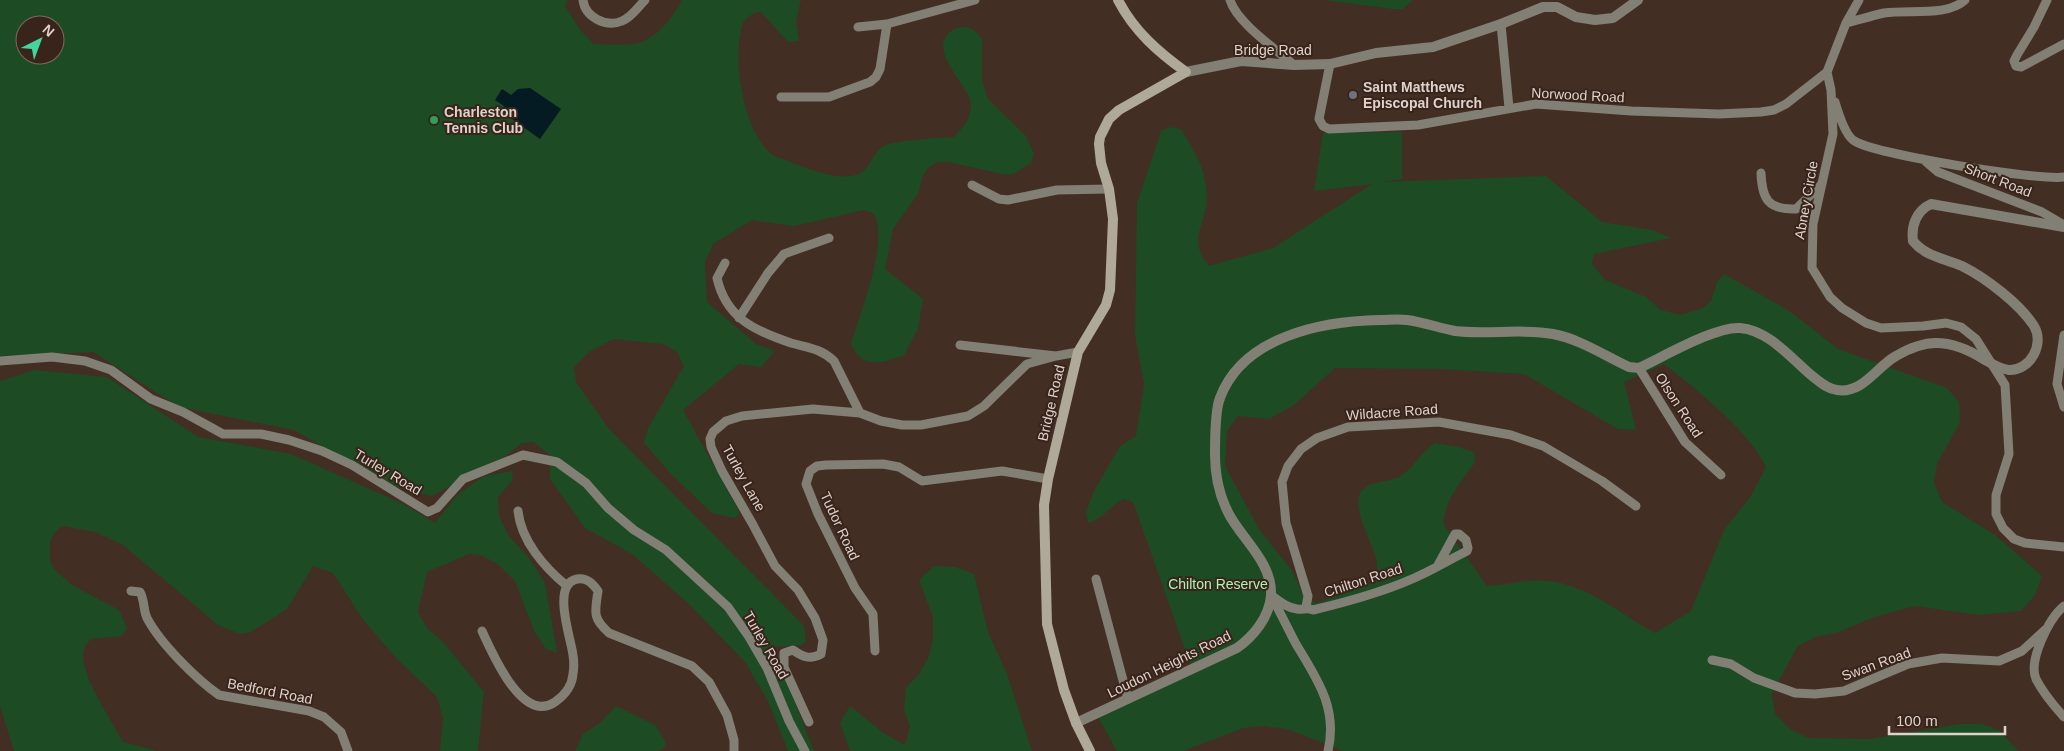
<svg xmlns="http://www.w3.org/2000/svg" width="2064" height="751" font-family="Helvetica,sans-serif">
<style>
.green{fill:#1d4b24;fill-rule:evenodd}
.water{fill:#041b23}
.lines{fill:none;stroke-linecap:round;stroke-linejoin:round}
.minor{stroke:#827f74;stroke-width:9}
.tertiary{stroke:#827f74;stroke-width:10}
.secondary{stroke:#aea998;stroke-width:10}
.worship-dot{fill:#6b7280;stroke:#38241a;stroke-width:2}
.leisure-dot{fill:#2e9e5b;stroke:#38241a;stroke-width:2}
.labels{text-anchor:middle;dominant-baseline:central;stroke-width:4;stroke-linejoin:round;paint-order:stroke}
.street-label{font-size:14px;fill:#dfd2cb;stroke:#38241a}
.poi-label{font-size:14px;font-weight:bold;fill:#dfd2cb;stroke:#38241a;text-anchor:start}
.park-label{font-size:14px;fill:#acf4b3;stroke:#38241a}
</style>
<rect width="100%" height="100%" fill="#432e24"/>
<path class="green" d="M0,0H567L565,6L580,30L594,44C606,44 632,46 642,42C660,34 673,17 682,0H801L796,21L799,41L788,42L760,11C754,13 748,16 744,21C741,25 741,32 740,36C734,71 745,131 772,155C795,163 838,185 860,173C870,168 873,153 882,147C892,140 939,138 954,137C963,127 974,116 970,100C965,82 928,50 950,32C955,28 957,27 964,27C973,28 977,32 982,39V80L988,99L1026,136L1034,154L1031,163L1013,174H1002L949,162H938L929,167L923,175L918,194L893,229L885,269L923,299L918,329L904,355C883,363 862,370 851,344C860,312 889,244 874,214L864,210L794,226L752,220L713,244L705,262L707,302L756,344L775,351L761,367L739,364L683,410L738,509L739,514L735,518L712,513L672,475L644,443L648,428L684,366L677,352L663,344L614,339L589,352L574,367L576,382L609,429L804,626L806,642L801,645L773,647L814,751H788L768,701L745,662L690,605L632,554L585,528L550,479V455L533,442L522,443L504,457L432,496L391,486L294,430L179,407L93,352L0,356ZM25,25H55V55H25Z
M1324,0H1413L1403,9H1393Z
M1171,127L1181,129C1195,153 1206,167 1207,197C1207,225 1186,238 1209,266L1273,248L1372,184L1314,191L1323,133L1402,132V179L1382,182L1546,176L1602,222L1652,230L1671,238L1594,254L1592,264L1605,280L1646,297L1661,310L1681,315L1703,308L1711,301L1717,282L1724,274L1788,310L1838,349L1947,388L1959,402L1960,422L1937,464L1934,483L1942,502L1995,535L2042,576L2035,595L2021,611L1979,615L1915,606L1874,617L1836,633L1815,637L1797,647L1772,694L1775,714L1790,729L1808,738L1870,739L1960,724H1982L2000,731L2018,751H1343L1287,729L1265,726L1243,728L1183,751H1117L1098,717L1193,672L1133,502L1123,499C1109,507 1104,518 1088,523L1086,512L1094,491L1120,446L1136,436L1144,384L1135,335L1137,203L1161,131ZM1664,364C1695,388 1750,432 1766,467L1751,496L1724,530L1691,611L1655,633C1620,614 1589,585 1548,581C1529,579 1507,584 1487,586L1444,525C1442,502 1463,480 1475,462L1474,452L1455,446L1435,443C1421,452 1415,466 1402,475C1391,483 1377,480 1366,487C1345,500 1373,542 1376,559C1378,566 1376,575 1376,582L1317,603L1303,595L1293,572L1259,529L1225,466L1227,431L1238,416L1269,419L1294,405L1335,368L1443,369L1524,374L1618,429L1636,430L1624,382Z
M35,370L107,377L198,437L291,454L403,504L435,523L457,495L484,476L513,471L512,481L498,497L499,516L508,535L529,558L545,583L557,653L546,649L534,631L515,581L499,565L481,555L469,554L427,572L418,612L427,628L443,642L484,692L478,751H440L443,719L437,697L396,658L364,621L333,573L313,566L287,609L251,632L240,634L218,625L123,545L95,532L63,526L55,532L50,541V561L55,570L72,585L119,610L127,628L122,636L91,639C86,644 83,648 83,656C83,678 112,722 123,742L157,751H14L0,706V381Z
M934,566L955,567L974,574L988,632L1007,674L1032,751H850L840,723L850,706L885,734L905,745L910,727L904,709L906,688L919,674L929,656L933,638V617L919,580Z
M616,706L655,725L666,742L665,747L659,751H575L583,734L601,722Z"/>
<path class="water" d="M530,88L561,109L540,139L501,111L504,106L495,100L502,89L511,95L518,89Z"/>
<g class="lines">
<path class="minor" d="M583,0C585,17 606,28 622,21C631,18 638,7 645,0
M1230,0C1237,23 1276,49 1294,65
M1859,0L1846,23L1827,72L1831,90L1833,134L1813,224L1812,268L1830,297L1842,308L1866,323L1881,328L1923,326L1946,323L1961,327L1976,339L2005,385L2009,454L1996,495V514L2003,528L2014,539L2025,543L2064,547
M2047,0L2034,27L2017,55L2014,61L2016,66L2021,67L2064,44
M1846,23C1858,20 1871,16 1884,13C1908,9 1947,17 1965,0
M1501,24L1509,108
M858,27L887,24L975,0
M1330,64L1319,119L1323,126L1329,129L1418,125L1536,104L1631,111L1719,114L1761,112L1774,110L1786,104L1827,72
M781,97H829L870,82L876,77L880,69L887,24
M1835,102C1838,112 1845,134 1853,140C1870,154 2040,181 2064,177
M1923,159L1938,172L2042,212L2064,225
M1761,173C1762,199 1768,210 1796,209L1821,185
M972,185L999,199L1008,200L1057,190L1109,189
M725,263L717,278C726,318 755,331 791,343C808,348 820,348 834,361L860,413
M739,318L768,273L784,254L829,238
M2064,335L2057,384L2064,407
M960,345L1056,356L1078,352
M0,361L52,357L85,361L111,370L151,399L183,412L223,434H261L289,440L322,451L352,465L428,512L437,508L463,479L523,455L557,462L586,483L608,508L634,530L666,550L728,607L749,637L767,668L789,721L805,751
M1639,368L1685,442L1721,475
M518,511C521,541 545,568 567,586
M1096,579L1128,699
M131,591L140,592C145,601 143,610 147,618C160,643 196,679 219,695L309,711L324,717L341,732L348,751
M1271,595C1279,601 1287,608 1297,609C1303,610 1307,607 1313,610C1351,601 1391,590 1425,573C1439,566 1453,558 1467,551L1468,548L1466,540L1459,534H1455L1437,567
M1273,599C1281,614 1288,629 1296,644C1317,679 1338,708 1328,751
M2064,606C2049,618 2028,661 2036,679C2043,693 2054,706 2064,717
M1306,607L1308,596L1286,523L1282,482L1288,466L1301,449L1317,438L1348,427L1439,422L1511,435L1543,446L1602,481L1636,506
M482,631C492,652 522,725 555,702C565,695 572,687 573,674C574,668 574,661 573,655C571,638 551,584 577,579C587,577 593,584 598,591C595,612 592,618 609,633L692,666L709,682L727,715L734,740V751
M875,651L873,614L855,588L818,514L806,484L810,471L817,466L826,465L883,464L899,467L922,481L1002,471L1048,479
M1712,660L1731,664L1754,678L1795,693L1815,694L1844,691L1908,664L1942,658L1999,661L2022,651L2046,629
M809,722L784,667V653L793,650C803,657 810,660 821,654L823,640L815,618L798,590L775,566L752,523L722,471L711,447L710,439L713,432L726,421L742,416L813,409L860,413L881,421L902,425H921L968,416L984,406L1027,364L1056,356"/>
<path class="tertiary" d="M1186,72L1241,61L1294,65L1330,64L1376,53L1433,47L1501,24L1543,7H1557L1576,17L1595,20L1613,18L1638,0
M1076,723L1237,648C1254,636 1269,617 1271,596C1273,564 1244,541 1230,516C1220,498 1215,475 1215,454C1215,441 1215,410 1220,398C1243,336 1323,321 1380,320C1389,320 1398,319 1407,320C1423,322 1439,328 1455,331C1486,335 1523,328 1553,334C1580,339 1605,356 1629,367L1639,368C1663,357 1716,326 1740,328C1768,330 1791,358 1811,375C1819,381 1827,389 1837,390C1863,394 1876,367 1896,356C1908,349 1922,343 1936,343C1953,343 1971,351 1985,360C1992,364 2000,369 2009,370C2030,371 2045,344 2034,326C2020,304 1986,278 1962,266C1944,258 1926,257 1913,241C1911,226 1916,211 1931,204L2064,227"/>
<path class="secondary" d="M1090,751L1076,723L1064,690L1047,624L1044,505L1048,479L1078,352L1106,305L1110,290L1113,219L1109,189L1101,163L1099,144L1100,137L1109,119L1119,110L1186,72C1158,52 1134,31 1118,0"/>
</g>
<circle class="worship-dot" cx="1353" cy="95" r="5"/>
<circle class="leisure-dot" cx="434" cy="120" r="5"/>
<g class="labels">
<g class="street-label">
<text x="1273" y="50">Bridge Road</text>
<text transform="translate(1578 95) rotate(3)">Norwood Road</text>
<text transform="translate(1998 180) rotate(21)">Short Road</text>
<text transform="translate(1806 200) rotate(-80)">Abney Circle</text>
<text transform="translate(1051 403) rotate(-77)">Bridge Road</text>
<text transform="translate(1679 405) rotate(57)">Olson Road</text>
<text transform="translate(1392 412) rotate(-4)">Wildacre Road</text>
<text transform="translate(388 472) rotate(31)">Turley Road</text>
<text transform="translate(744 478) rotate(61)">Turley Lane</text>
<text transform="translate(840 526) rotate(65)">Tudor Road</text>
<text transform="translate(1363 580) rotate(-18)">Chilton Road</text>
<text transform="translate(766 645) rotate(60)">Turley Road</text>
<text transform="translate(1169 664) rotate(-26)">Loudon Heights Road</text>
<text transform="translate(1876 664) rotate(-20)">Swan Road</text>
<text transform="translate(270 691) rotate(11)">Bedford Road</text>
</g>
<g class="poi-label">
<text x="1363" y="87">Saint Matthews<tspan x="1363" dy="16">Episcopal Church</tspan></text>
<text x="444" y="112">Charleston<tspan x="444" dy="16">Tennis Club</tspan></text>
</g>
<g class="park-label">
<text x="1218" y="584">Chilton Reserve</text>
</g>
</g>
<g transform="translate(40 40) rotate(42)"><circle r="24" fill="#38241a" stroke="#7b6a61"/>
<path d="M0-4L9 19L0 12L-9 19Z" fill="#45d49e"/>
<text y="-8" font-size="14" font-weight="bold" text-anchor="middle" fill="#dfd2cb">N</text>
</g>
<path d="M1889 726v8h116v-8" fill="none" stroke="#dfd2cb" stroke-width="2.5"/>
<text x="1896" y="726" font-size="15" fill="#dfd2cb" stroke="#38241a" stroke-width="4" paint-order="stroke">100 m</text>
</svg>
